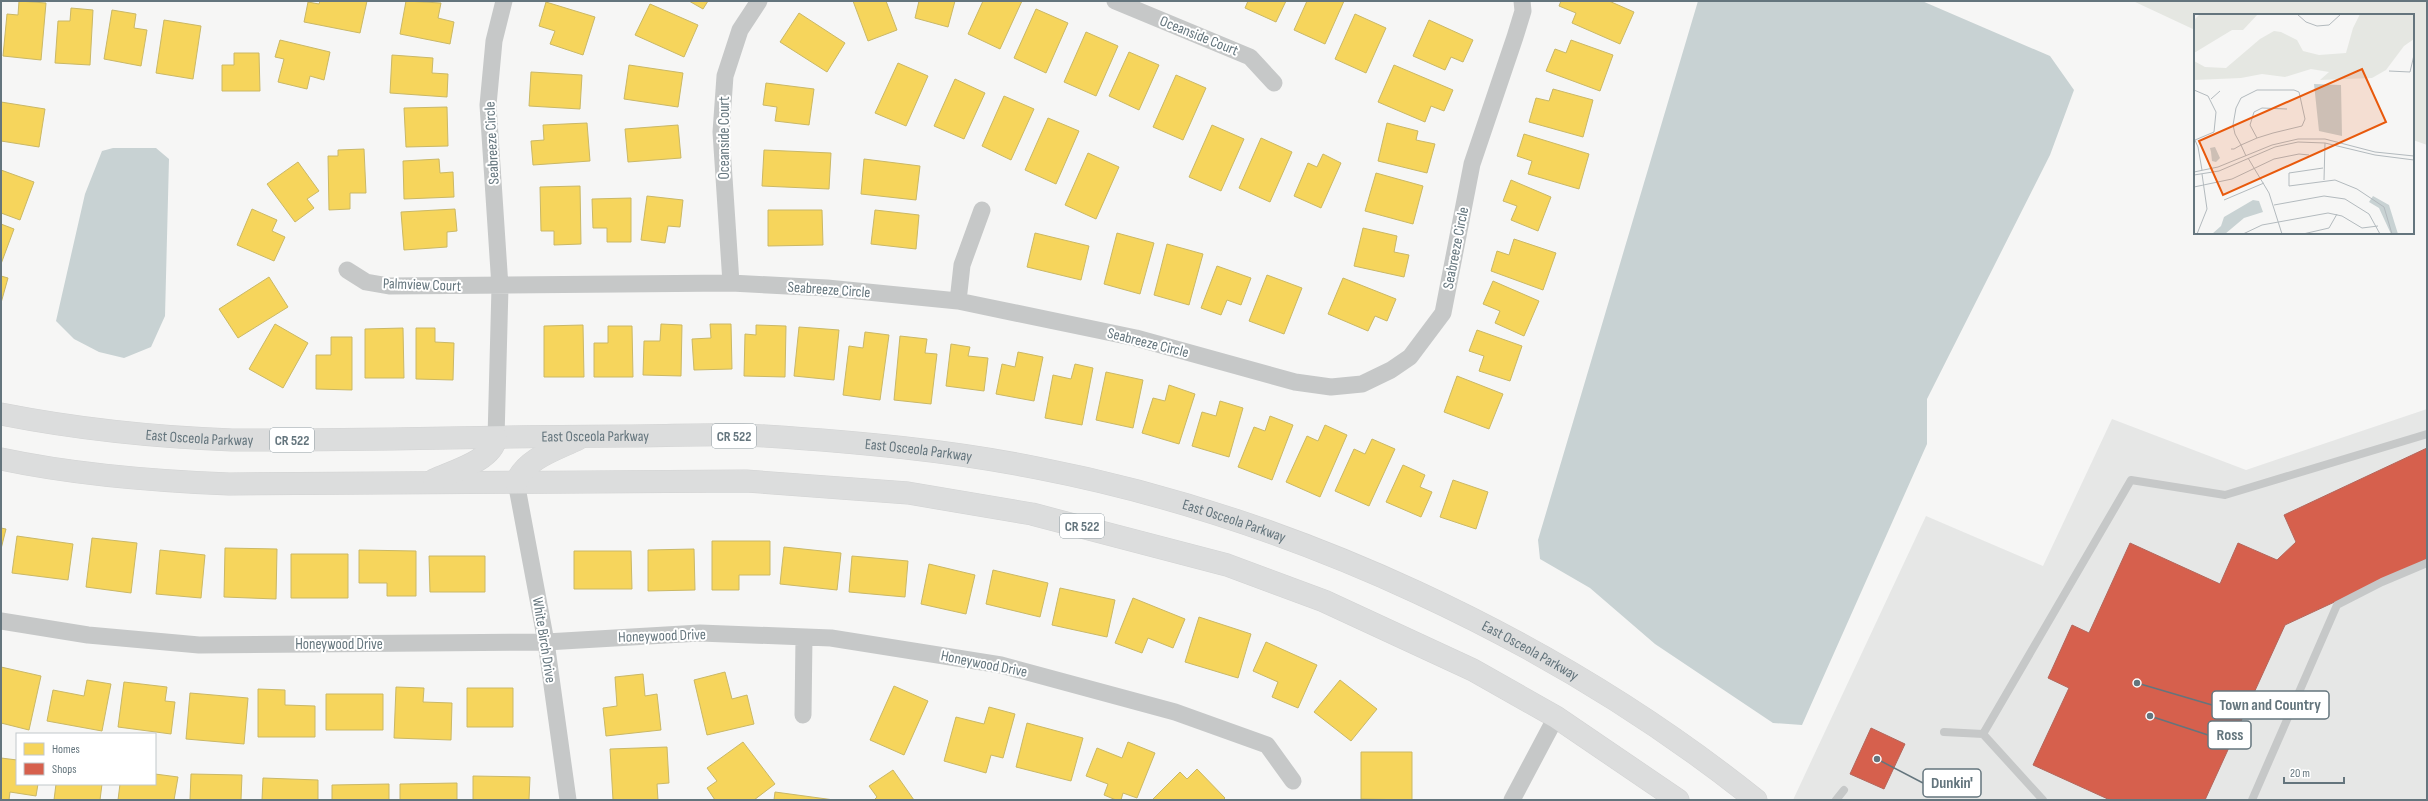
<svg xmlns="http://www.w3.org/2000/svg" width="2428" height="801" font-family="'Sofia Sans Condensed',sans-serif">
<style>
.built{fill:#e6e7e6}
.green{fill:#e5e7e2}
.water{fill:#c8d2d3}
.homes{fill:#f6d55c;stroke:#cab866}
.shops{fill:#d6604d;stroke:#b4665b}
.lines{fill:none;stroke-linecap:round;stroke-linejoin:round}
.primary-casing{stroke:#d2d3d3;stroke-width:23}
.lane{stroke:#c6c8c8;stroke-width:8}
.street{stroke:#c6c8c8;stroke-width:17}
.primary{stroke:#dcdddd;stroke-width:22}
.labels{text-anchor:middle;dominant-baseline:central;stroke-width:4;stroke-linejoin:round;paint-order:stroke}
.shield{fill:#fff;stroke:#929ea4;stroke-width:1}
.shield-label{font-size:14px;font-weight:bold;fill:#64757d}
.street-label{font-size:15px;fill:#64757d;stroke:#fff}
.inset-road{fill:none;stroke:#b3babe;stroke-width:1}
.view{fill:#e8590c;fill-opacity:0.15;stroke:#e8590c;stroke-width:2}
.inset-edge{fill:none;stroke:#64757d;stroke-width:2}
.leader{fill:none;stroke:#64757d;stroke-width:1.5}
.callout-dot{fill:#64757d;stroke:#fff;stroke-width:1.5}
.callout{fill:#fff;stroke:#64757d;stroke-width:1.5}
.callout-label{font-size:16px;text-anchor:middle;font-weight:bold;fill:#64757d}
</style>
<rect width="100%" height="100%" fill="#f6f6f5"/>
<path class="built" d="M2427,409V800H1793L1926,516L2043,566L2112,419L2246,470Z"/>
<path class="green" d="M2133,1H2427V145L2413,140V15H2195V30Z"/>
<path class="water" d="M1698,1H1922L2050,56L2074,90L2050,155L1927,399V444L1802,725L1773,723L1655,644L1590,588L1540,559L1538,540Z
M113,148H156L169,159L165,316L151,347L124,358L99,352L74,339L56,321L85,194L102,151Z"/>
<path class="homes" d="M19,1L46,3L41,60L3,56L7,14L18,15Z
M320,1H367L360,33L304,22L308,2L319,4Z
M406,1L441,3L438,18L454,22L450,44L400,34Z
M689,1H708L703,9Z
M853,1H886L897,30L868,41Z
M919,1H955L948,27L915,18Z
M983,1H1022L1000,49L968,34Z
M1248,1H1286L1276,22L1245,8Z
M1307,1H1344L1325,44L1294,30Z
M1561,1H1609L1634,12L1620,44L1572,23L1576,13L1559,6Z
M546,2L595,17L583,55L550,44L555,31L539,26Z
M650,4L698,25L684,57L635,35Z
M71,8L93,10L90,65L55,63L58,21H70Z
M1036,9L1068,23L1046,73L1014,58Z
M112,10L136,14L134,28L147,30L141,66L104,59Z
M799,13L845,43L827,72L780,42Z
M1355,14L1386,28L1366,73L1335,59Z
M164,20L201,26L193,79L156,73Z
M1429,20L1473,40L1463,62L1451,57L1445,70L1413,56Z
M1086,32L1118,46L1096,96L1064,82Z
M280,40L330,52L324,80L310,76L307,89L278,82L284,59L275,57Z
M1571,40L1613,55L1600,91L1546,71L1555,49L1566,53Z
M1129,52L1159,65L1139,110L1109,96Z
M234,53H259L260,91H222V65H234Z
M392,55L433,58L432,73L448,74L447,97L390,93Z
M898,63L928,76L906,126L875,113Z
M629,65L683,73L678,107L624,99Z
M1394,65L1453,90L1444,111L1431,106L1425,122L1378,102Z
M531,72L582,75L580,109L529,106Z
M1176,75L1206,88L1183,140L1153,127Z
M955,79L985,93L964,139L934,126Z
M766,83L814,89L809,125L775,121L777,107L763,105Z
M1553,89L1593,100L1583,137L1529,122L1536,98L1549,101Z
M1004,96L1034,109L1011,160L982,146Z
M1,102L45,109L39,147L1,141Z
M447,107L448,146L406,147L404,108Z
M1048,118L1079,131L1056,184L1025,170Z
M587,123L590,161L533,165L531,141L544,140L543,125Z
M1387,123L1418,131L1416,140L1435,144L1427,173L1378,161Z
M678,125L681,158L628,162L625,129Z
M1212,125L1244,139L1221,191L1189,177Z
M1524,134L1589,154L1579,189L1528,174L1532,161L1517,156Z
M1261,138L1292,152L1270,202L1239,188Z
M364,149L366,193H350V209L329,210L328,156H338V150Z
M764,150L831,153L829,189L762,186Z
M1088,153L1119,167L1096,219L1065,205Z
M1323,154L1341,163L1321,208L1294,196L1308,163L1317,167Z
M439,159L440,173L453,172L454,197L404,199L403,161Z
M864,159L920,166L916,200L861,194Z
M298,162L319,191L307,199L314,208L295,222L267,184Z
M1,170L34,182L20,220L1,213Z
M1376,173L1423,186L1413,224L1365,211Z
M1511,180L1551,197L1538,231L1511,220L1517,206L1503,201Z
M580,186L581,244L554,245V231H541L540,187Z
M647,196L683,200L680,227L668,226L665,243L641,240Z
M631,198V242H607V228H593L592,199Z
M252,209L277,220L272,231L285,237L274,261L237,245Z
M455,209L457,231L447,232V247L404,250L401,212Z
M768,210H822L823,245L768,246Z
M875,210L919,215L916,249L871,244Z
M1,224L14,229L1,264Z
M1363,228L1397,236L1394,252L1409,255L1404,277L1354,266Z
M1035,233L1089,246L1081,280L1027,267Z
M1117,233L1154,243L1140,294L1104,284Z
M1514,239L1556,253L1543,290L1491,271L1497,251L1509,255Z
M1167,244L1203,254L1189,305L1154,295Z
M1217,266L1251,278L1241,305L1227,300L1221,315L1201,308Z
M1267,275L1302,288L1284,334L1249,321Z
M1,276L8,278L1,303Z
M269,277L288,307L238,338L219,309Z
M1343,278L1396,299L1387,321L1375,316L1368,331L1328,314Z
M1493,281L1539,301L1524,336L1495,323L1500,311L1483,304Z
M275,324L308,343L283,388L249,369Z
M661,324L682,325L681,376L643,375L644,341H660Z
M710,324H731L732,369L694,370L692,339L711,338Z
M583,325L584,377H544V326Z
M756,325L786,326L785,377L744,376L745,334L756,335Z
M608,326H632L633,377H594V343H608Z
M799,327L839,330L834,380L794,376Z
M403,328L404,378H365V329Z
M416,328H435V342L454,343L453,380L416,379Z
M1477,330L1522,346L1510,381L1479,371L1484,356L1469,351Z
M865,332L889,335L880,400L843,395L849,346L863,348Z
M900,336L927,339L925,353L937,354L931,404L894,400Z
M331,337H352V390L316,389V355H331Z
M951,344L970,347L968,356L988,358L984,391L946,386Z
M1018,352L1043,357L1034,401L996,394L1002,364L1015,367Z
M1075,364L1093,368L1082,425L1045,418L1053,375L1071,379Z
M1106,372L1143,380L1133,428L1096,420Z
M1457,376L1503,394L1489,429L1444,412Z
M1169,385L1195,394L1179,444L1142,433L1153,398L1165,401Z
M1220,401L1243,408L1229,457L1192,446L1202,412L1216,416Z
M1270,416L1293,425L1272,480L1238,467L1254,427L1265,431Z
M1325,425L1347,435L1320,497L1286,482L1307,436L1318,441Z
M1372,439L1395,449L1369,506L1335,491L1354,449L1365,454Z
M1403,465L1425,475L1420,487L1432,492L1421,517L1386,502Z
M1453,480L1488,492L1476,529L1440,517Z
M1,528L6,529L1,549Z
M17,536L73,544L68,580L12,573Z
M92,538L137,543L131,593L86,587Z
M712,541H770V575H739V590H712Z
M784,547L841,553L837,590L780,584Z
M225,548L277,549L276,599L224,597Z
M694,549L695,590L648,591V550Z
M160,550L205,555L201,598L156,594Z
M359,550L416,551V596H387V583H359Z
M574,551H631L632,589H574Z
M291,554H348V598H291Z
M429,556H485V592H430Z
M852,556L908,561L905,597L849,592Z
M929,564L975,575L966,614L921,604Z
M993,570L1048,583L1040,617L986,604Z
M1060,588L1115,600L1107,637L1052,625Z
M1133,598L1185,619L1173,648L1148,638L1142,653L1115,643Z
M1199,617L1251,634L1238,678L1185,662Z
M1266,642L1317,665L1298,708L1272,697L1278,682L1253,671Z
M1,667L41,676L29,730L1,723Z
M725,672L732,699L747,695L754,724L707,735L694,680Z
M643,674L645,696L657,694L661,730L606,736L603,708L617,706L615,677Z
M87,680L111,684L102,731L47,721L53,690L84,696Z
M1340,680L1377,709L1351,741L1314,712Z
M124,682L167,687L165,701L175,702L171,734L118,727Z
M894,686L928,701L904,755L870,740Z
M396,687L424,688L423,702L452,703L451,740L394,738Z
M467,688H513V727H467Z
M258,689L285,690V705L315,706V737H258Z
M190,693L248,698L244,744L186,739Z
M326,694H383V730H326Z
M989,707L1015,714L1003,758L991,755L986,773L944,761L956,717L984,724Z
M1027,723L1083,738L1071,781L1016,767Z
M743,742L775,784L754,800H715L707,788L717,781L707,768Z
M1128,742L1155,753L1137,798L1123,793L1121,800H1116L1104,795L1108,784L1086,776L1097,748L1122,758Z
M667,747L669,783L657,784L658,800H613L610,749Z
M1361,752H1412V800L1361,799Z
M1,758L17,760V784H38L36,796L10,792L9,800H1Z
M1197,769L1225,798L1223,800H1152L1180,772L1187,779Z
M893,770L914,800H874L877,797L869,786Z
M155,774L178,777L174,800H118L120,784H155Z
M191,774L242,775L241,800H190Z
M473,776L530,777L529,800H473Z
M263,778L318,780V800H262Z
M457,783V800H400V784Z
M56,784H102L100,800H54Z
M389,784V800H332V785Z
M775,792L834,800H774Z"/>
<path class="shops" d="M2427,448V559L2285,625L2205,800H2110L2033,765L2069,688L2048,678L2072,625L2089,633L2130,543L2220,584L2238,543L2277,560L2296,542L2284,515Z
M1871,728L1905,744L1884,789L1850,774Z"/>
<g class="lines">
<defs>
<g id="primary">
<path id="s1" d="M1,414C77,429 155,437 232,440C364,441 496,436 628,436C673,436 720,433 765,436C856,442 948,450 1037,468C1291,517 1555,639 1756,800"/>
<path d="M1,459C76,475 152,481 229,484L746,481L908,493L1032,514L1227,565L1324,601L1473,670L1556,717L1678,800"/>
<path d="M434,480C453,471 492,461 496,438"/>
<path d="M516,482C527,458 555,450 578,439"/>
</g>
</defs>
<use href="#primary" class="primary-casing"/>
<path class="lane" d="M1944,732L1983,734
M1836,800L1844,790
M2043,800L1983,734L2131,480L2225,495L2427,434
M2252,800L2337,605L2382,582L2427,563"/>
<path class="street" d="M1115,1L1250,57L1274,83
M347,270L366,282L389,286L731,283L827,288L958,301L1136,338L1295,382L1331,387L1362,384L1391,370L1410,357L1443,313L1472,164L1515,37L1523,11L1522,1
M731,283L721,132L725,76L740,30L759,1
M958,301L962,265L982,210
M496,438L500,287L488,105L494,41L504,1
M516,482L546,642L568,800
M1,621L88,635L199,645L546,642L700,633L831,638L1001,665L1175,712L1267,745L1293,781
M803,715L804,637
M1512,800L1556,717"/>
<use href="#primary" class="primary"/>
</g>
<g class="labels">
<g class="shield">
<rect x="712" y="424" width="44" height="24" rx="3"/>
<rect x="270" y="428" width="44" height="24" rx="3"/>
<rect x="1060" y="514" width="44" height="24" rx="3"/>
</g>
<g class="shield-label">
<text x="734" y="436">CR 522</text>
<text x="292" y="440">CR 522</text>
<text x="1082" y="526">CR 522</text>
</g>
<g class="street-label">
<text transform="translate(1199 36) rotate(22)">Oceanside Court</text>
<text transform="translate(724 138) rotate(-90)">Oceanside Court</text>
<text transform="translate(492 143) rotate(-93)">Seabreeze Circle</text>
<text transform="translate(1456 248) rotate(-79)">Seabreeze Circle</text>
<text transform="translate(422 285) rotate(2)">Palmview Court</text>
<text transform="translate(829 290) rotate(4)">Seabreeze Circle</text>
<text transform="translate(1148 343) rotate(14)">Seabreeze Circle</text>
<text stroke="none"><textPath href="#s1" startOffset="596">East Osceola Parkway</textPath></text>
<text stroke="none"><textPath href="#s1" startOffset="200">East Osceola Parkway</textPath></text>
<text stroke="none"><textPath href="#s1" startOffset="920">East Osceola Parkway</textPath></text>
<text stroke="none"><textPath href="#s1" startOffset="1244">East Osceola Parkway</textPath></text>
<text transform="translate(662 636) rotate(-2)">Honeywood Drive</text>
<text transform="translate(544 640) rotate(81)">White Birch Drive</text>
<text x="339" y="644">Honeywood Drive</text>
<text stroke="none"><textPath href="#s1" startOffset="1568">East Osceola Parkway</textPath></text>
<text transform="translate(984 664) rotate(11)">Honeywood Drive</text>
</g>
</g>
<g transform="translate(2194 14)">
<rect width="220" height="220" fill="#f6f6f5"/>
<path d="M6,0H64L49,16H38L0,39V6ZM166,0H220V25L210,32L192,56L178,64L126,66L135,58L117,55L91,63L68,60L47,64L0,66V47L11,53L32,54L66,25L80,17L87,18L103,26L109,37L125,41L152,39L159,14Z" fill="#e5e7e2"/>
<path d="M120,70L147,71L148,122L125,117ZM21,133L26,144L22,148L18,147L17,138L16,134ZM179,182L195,191L204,220H197L185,194L175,188ZM59,186L65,187L69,198L50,204L31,220H18L27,212L30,203Z" fill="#c8d2d3"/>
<path class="inset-road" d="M103,0L112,8L123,12L135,11L147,0M195,57L216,58L220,41M0,76L14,82L22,98L20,118L1,126M17,85L26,77M0,124L4,133L8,156M63,124L56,111L60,98L68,94L93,95M37,135H40L47,131L63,124L79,119L108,112L111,105L105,78L100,76H63L47,84L42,94L39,111L41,120L47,131L52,142M54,144L75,179L88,220M129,154L95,159V172L141,166L163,175L190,193L198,220M0,158L24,153L78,131L104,125H131L181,138L220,142M0,161L25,157L81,133L104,128L131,129L181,141L220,146M130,166L131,129M0,173L38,165L80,145L105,140L115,141M30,186L70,169M80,191L130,182L151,185L175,200L186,220M3,220L13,195L8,160M49,220L68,211L134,199L148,202L168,214L184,212M109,220L135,214L143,200"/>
<path class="view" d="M168,55L192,108L29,181L5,127Z"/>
<rect width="220" height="220" class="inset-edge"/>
</g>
<path class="leader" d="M2137 683L2212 705M2150 716L2208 735M1877 759L1923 783"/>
<g class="callout-dot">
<circle cx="2137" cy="683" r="4"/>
<circle cx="2150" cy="716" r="4"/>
<circle cx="1877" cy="759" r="4"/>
</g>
<g class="callout">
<rect x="2212" y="691" width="117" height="28" rx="4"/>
<rect x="2208" y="721" width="43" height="28" rx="4"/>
<rect x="1923" y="769" width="58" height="28" rx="4"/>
</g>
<g class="callout-label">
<text x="2270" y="710">Town and Country</text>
<text x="2230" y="740">Ross</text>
<text x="1952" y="788">Dunkin'</text>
</g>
<rect width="2428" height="801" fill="none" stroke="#64757d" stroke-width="4"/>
<rect x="16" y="733" width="140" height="52" fill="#ffffff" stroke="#c1c8cb"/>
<rect x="24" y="743" width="20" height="12" fill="#f6d55c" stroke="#c1c8cb"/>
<text x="52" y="753" font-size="12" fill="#64757d">Homes</text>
<rect x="24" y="763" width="20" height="12" fill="#d6604d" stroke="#c1c8cb"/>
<text x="52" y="773" font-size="12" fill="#64757d">Shops</text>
<path d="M2284 777v6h60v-6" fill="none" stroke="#64757d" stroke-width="2"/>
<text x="2290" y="777" font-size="12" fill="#64757d" stroke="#ffffff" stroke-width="3" paint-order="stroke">20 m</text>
</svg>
